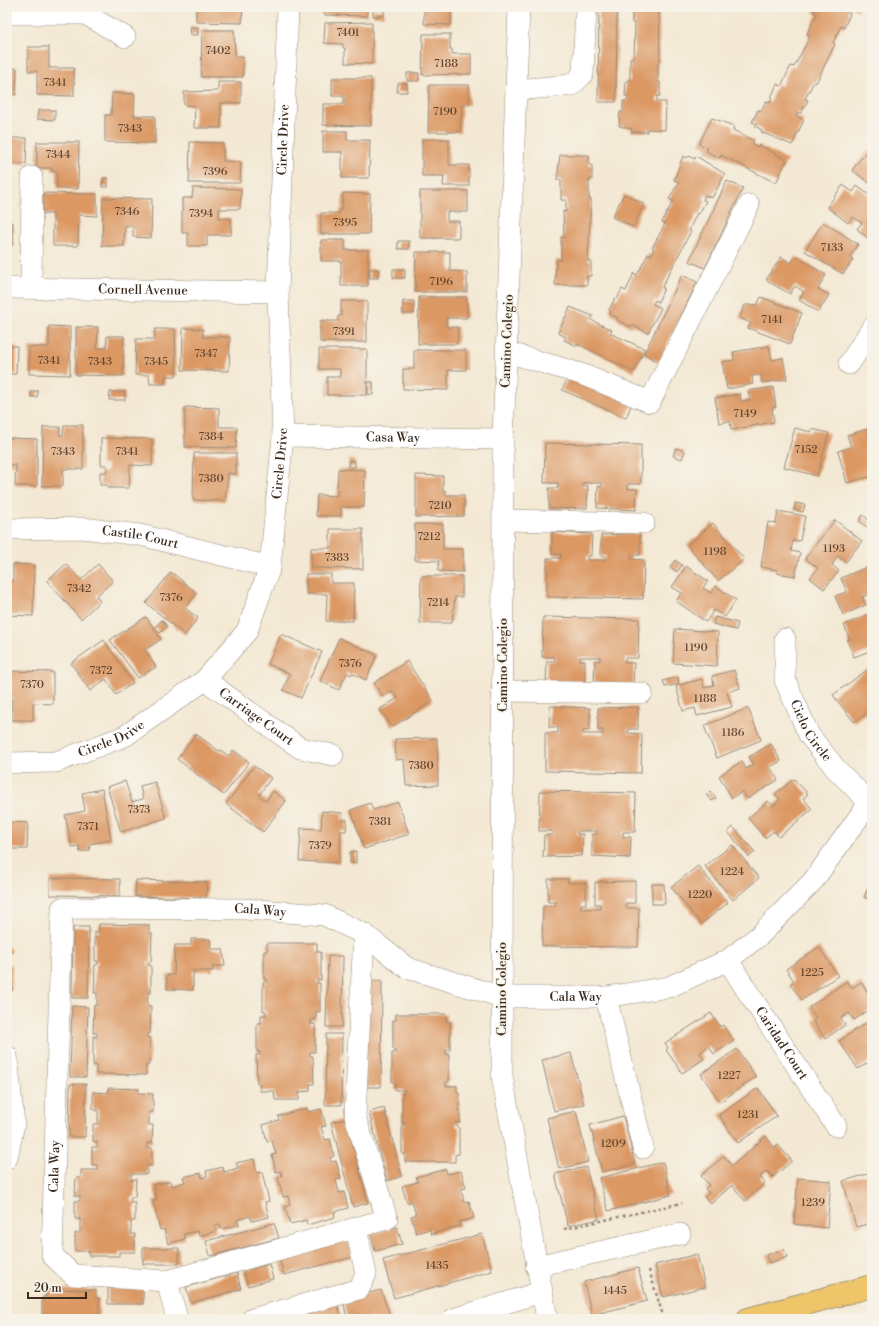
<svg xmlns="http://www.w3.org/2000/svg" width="879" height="1326" font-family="'Libre Bodoni',serif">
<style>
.building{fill:#db9863}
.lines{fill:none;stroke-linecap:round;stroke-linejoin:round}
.minor-casing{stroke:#978978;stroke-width:22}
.major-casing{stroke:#978978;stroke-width:24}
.path{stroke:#978978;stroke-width:2.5;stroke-dasharray:3 3;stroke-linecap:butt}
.minor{stroke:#fff;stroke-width:21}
.major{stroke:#eec569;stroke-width:22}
.labels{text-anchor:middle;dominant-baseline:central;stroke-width:3;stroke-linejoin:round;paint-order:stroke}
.number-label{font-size:11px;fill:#63462f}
.street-label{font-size:13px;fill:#3b2a1e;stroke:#f7f3e8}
</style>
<rect width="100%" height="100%" fill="#f7f3e8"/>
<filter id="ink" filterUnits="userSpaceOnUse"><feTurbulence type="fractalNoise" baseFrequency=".025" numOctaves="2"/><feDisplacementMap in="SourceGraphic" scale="8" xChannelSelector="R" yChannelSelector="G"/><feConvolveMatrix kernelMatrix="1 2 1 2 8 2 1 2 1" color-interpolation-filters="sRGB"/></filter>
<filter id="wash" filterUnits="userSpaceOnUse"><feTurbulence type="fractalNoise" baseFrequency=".012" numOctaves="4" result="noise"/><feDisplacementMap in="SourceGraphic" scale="16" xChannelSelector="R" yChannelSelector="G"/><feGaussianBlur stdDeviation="0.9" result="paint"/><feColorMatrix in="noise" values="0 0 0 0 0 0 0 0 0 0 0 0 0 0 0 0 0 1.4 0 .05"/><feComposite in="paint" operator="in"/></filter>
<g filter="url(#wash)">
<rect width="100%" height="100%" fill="#f3e8d3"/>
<g id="blocks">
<path class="building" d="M196,7H243L242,23L196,22Z
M325,7H367V16L324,15Z
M424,7H451V25L424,24Z
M599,7H617L616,102H598Z
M632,7H659L660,62H658V82H660V96H657V102H666L665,130L647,129V132H631L632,129L619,126L620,112H623V101H627L628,96H625L626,81H630V58H634L635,23H632Z
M816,7H860L858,11L850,7L848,12L850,14L844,28L841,26L833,43L835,44L816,83L814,82L805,99L808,100L801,113L798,112L796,116L804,120L792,145L761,132L762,130L755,126L757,124L752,122L758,110L761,111L766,101L770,103L772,98H771L777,84L781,86L791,66L794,67L810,36L807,34L817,14L813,12Z
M373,10H384V16H373Z
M372,22V64L345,63V48H343V44L324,43L325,23Z
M190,27H198V35H191Z
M202,30H234L235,57H243V77H201Z
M423,34H450V49H452V54H471V74L422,75Z
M28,47H49V68H74V96L37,95V71H28Z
M7,68H17L16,95H7Z
M407,73H419V81H407Z
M332,78H371V126L323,125V104H344V96H332Z
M218,82H241V103H221V128H194L195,106L184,105V92L218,91Z
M398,83H407V92H397Z
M429,85H469V105H462L460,132H428Z
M112,93L135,94L134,116H155V143L105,142V115H111Z
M38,110H55V120L37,119Z
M712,118L734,126L733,130L754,141L752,144L758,147L759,145L787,160L776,183L721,155L720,158L706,151L708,148L699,144Z
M323,131H347V140H370L369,178H342V152H323Z
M7,138H27L26,164H7Z
M422,139H449V165H469V186H443L444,176H422Z
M37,142H79L78,189L57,188V171H52V168H37Z
M190,142L223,143V161L241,162L240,183H189Z
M868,149L872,152V185L852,170Z
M560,155H589V165H592V180H589V199H591L588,261H591V276H587V285H555L556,260H561V237L564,238L563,211L566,212V200H561V180H557Z
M683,156L687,158L689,156L695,159L696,156L725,174L712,198L705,195L703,200L706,201L699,214L697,213L689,230L691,231L662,287L664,288L658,302L655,300L653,304L661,308L648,333L632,325L631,327L617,320L618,318L610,314L611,312L609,310L615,298L617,299L622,289L626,291L634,273L637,275L648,254L651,255L654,249L652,248L665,224L662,222L673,201L669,199L679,182L674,180Z
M103,178H108V187H102Z
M727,181L743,188L705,268L689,261Z
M843,185L853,192L857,186L872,197V241L857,229L862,223L853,217L848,223L827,207Z
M193,188L241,189L240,209H219V218H231V235H207V246H188V233H182V198H192Z
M420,191H468V212H447V221H459V238H420Z
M43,193L97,194V216L79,215L78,246H53V214H43Z
M343,193L370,194L369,234H321V213H340V209H342Z
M624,194L644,204L633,227L612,217Z
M103,198L152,199L151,238L133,237V226H125L124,246H102Z
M823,222L858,244L850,257L853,259L843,274L805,251Z
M7,223H13V245H7Z
M321,240H345V250H368V286H341V261H321Z
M398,241H409V249H398Z
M416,252H450V271L467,272V292H415Z
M796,256L826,275L818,289L829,295L818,312L799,300L804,292L795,286L790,294L766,280L781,257L791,263Z
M369,269H378V278H370Z
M393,269H405V278H393Z
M682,275L697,282L659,362L644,354Z
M419,297H467V318H446V327H458L457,344H418Z
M761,297L802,313L790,344L748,328L751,323L739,318L745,305H757Z
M341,301H367V342H320V321H338V316H341Z
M403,301H414V314H403Z
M570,307L593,316L591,320L612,330L610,333L645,349L634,372L578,344L577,346L564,340L566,337L558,333Z
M49,326L70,327V375L29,374V347H49Z
M76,327H98L97,348H106L107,336H124L123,376L76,375Z
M183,328L203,329V337H230L229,371L182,370Z
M155,329H175L176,376H165V384H150L149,375H135L136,339H155Z
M7,346H17L16,374H7Z
M769,346L772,360L783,358L787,379L762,383L761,375L752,376L753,384L727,389L722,362L734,360L733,352Z
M319,349H367V395H327V377H340V369H319Z
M414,350H466V370H448V390L403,389V369H414Z
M569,376L632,403L626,418L562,390Z
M368,382H373V395L368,394Z
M773,387L776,407L772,408L774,422L731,430L730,421L719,423L715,398L740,394L741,401L750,400L748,391Z
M31,391H38L37,397H31Z
M110,392H125V400H109Z
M185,407L219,408V427H237L236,448L185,447Z
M64,425H83V469H63V486H42L43,427H60V435H63Z
M795,428L811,432L812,429L829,433L817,476L784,467Z
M867,429L872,445V476L847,483L838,451L851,447L847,435Z
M7,438L37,439V486H15L16,465H7Z
M101,438L152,439V466L130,465L129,488H107V485H100V472H107V465H101Z
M545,443L641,445V484H628V489H637L636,510L597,508L598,486L602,487V483H583V486H588L587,508L549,509V488H558V483H544Z
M676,448L685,451L682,459L673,456Z
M194,453H236V474L228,473L225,501L193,500Z
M349,460L355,461V467H348Z
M338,469L365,470L364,507H341V516H316L317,495L337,496Z
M416,475L443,476V491H446L445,495H464V516L416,517Z
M795,503L805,505L803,512L794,510Z
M778,511L805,516L800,541L793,540L791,551L800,553L795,576L777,573V570L761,567L768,522L776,523Z
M863,515L871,522L867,527L859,521Z
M835,520L862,541L846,562L838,556L832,565L839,571L824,589L810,578L818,568L805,558Z
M713,523L744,559L718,581L687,545Z
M415,524H443V549H463V572L438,571L439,561L415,560Z
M330,529H363V569L311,568V548H330Z
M552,532L592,534L591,556H587V560H605L606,556H601V535L640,533V555H631V559L644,560L643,599L547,597V558H561V554H552Z
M675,560L682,565L677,572L670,567Z
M13,564L34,565L33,616L7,615V582H13Z
M66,564L81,580L98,564L113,581L96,596L100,601L81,619L47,581Z
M872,565V593L862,597L866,605L843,615L835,596L847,592L841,578Z
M686,566L708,581L703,588L711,593L716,586L736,600L725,617L714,610L706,622L676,601L682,593L672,587Z
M171,572L197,593L185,608L198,618L185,635L146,603Z
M306,574H331V583H354L353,621H326L327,594H306Z
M421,576H462V597H455L452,623H420Z
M872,613V650L854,657L847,640L850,639L844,625Z
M146,617L161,639L145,650L156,667L138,678L110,640Z
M543,617L639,619L638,658H625V663H634L633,685L594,682L595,660L600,661V657H580V660L585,661V682L546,683L547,661H555V657H542Z
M715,617L738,623L736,630L713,624Z
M162,620L167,626L160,633L155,627Z
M675,629L718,632L717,666L673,663Z
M281,634L322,652L301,698L283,690L290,674L268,664Z
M339,638L377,655L366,680L352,673L351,675L347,673L339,690L320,681Z
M104,640L133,683L116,695L106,679L90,691L71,663Z
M407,661L433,701L392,727L380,709L398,698L393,691L383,697L374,683Z
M871,667L872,709L854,722L833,695Z
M734,670L740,688L727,692L732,707L697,716L695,708L683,711L676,686L702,679L704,688L714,685L712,676Z
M11,671L53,672V704L33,703V720H12Z
M678,677L679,684L665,687L663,681Z
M550,706L590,708V730H583V734H603V730H598V708L638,707V729H628V733L642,734L641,773L545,771V733H558V727H549Z
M748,708L761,740L717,758L704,726Z
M196,734L219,751L220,750L229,756L233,750L249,762L224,795L177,759Z
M437,738L438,785L406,786L404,759L396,760L395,739Z
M771,744L781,761L770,767L778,780L747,799L743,791L732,798L719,776L742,761L746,769L754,764L749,757Z
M254,766L271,778L259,795L266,801L273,791L286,801L263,832L226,804Z
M794,779L808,794L803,798L812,809L779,837L774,831L765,838L748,818L768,801L773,806L780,800L775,794Z
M125,781L132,802L143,799L140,786L155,782L166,818L121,832L107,787Z
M102,789L111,840L89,844L90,850L80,852L79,846L72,847L65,815L85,811L82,793Z
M540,791L636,793L635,832H623V837H631L630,858L592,856V834H597V831H578L577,834H583L582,856L543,857L544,835H552V831H539Z
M710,791L716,798L712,801L706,795Z
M398,802L409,834L364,849L351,810L370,803L373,810Z
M322,811L342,813V820H347L346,831H341L339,863L299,861L301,828L321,829Z
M7,822L28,823L27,849H7Z
M733,827L755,852L749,857L728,832Z
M732,845L759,878L733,900L705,866Z
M356,851V863H350V852Z
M698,866L728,903L701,924L671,887Z
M50,878L120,879V896L50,895Z
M872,878V901L864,897Z
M548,879H568V883H586V904H581V909H600V904H595V882L635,881V903H626V908H639L638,947L542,946L543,906H555L556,902H548Z
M136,880L207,882L206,898L135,896Z
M652,884H664L665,904H652Z
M99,924L149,925V933H152L151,962H148V965H151V993H148L147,1006H151L150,1034H147V1037L150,1038L149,1065H146V1075L96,1074V1065H93V1036L97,1037V1033H93L94,1005H97V993H94L95,965L98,964V961H95V932H99Z
M73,927H89L88,998H72Z
M191,939H210L211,949H223L225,966H213V971H193V990L167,989V975H174L175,945H191Z
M267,943H317V952H321V980H317V983H320V1012L316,1011V1019L311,1020V1024H315V1052H310V1056H313L314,1084H310V1091L299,1092V1100H275L274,1091H260V1084L257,1083L256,1055H260V1052H257V1023H261V1015H266V1011H263V982H267V980L264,979V951H267Z
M7,946L12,951L7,955Z
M819,947L838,976L802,1000L790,984L794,981L786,969Z
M328,956H343L342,1027H326Z
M7,964L12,965V991H7Z
M366,981H382L381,1087H365Z
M847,981L852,988L861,982L872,999V1008L854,1020L849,1013L841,1018L845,1025L825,1039L813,1021L816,1018L809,1007Z
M72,1006L88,1007L86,1077H70Z
M711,1013L720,1027L723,1025L734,1041L714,1054L709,1046L700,1053L704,1059L682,1073L666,1050L668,1048L665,1043Z
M396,1014H446V1021H450V1050H446V1054H449V1082H446V1086H457V1092H459L460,1123L456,1122V1126L459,1127V1154L455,1155V1162H405V1154H402V1125H405V1123H402V1094L404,1093V1090H395V1082H392V1053H395V1050L393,1049V1020H396Z
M872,1019V1060L858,1069L839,1041Z
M326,1034H342L341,1105H325Z
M737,1049L756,1077L720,1102L701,1074Z
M571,1053L584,1104L554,1111L542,1060Z
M70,1084H86L85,1137H69Z
M108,1088L139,1089L138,1093L153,1094V1112H149V1125H153L152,1143H147V1148H152V1166H147V1174H131V1180L136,1179L135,1197H131L130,1202H135V1221H131V1234H135V1252H119V1256H89V1251H75V1233H80V1219H75V1201H80V1196H75L76,1178H81V1170H97V1165H92V1147H97V1142L93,1141V1124H98V1110H93V1092L108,1093Z
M758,1088L777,1116L738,1143L719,1115Z
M307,1108L308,1112L321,1109L326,1126L321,1127L325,1140L330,1139L334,1156L330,1158L331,1162L336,1161L341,1179L336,1180L339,1193L344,1192L348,1208L334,1212L335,1217L307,1225L306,1220L290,1224L285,1207L290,1205L288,1196L283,1197L278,1177L282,1176L281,1171L276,1172L272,1155L276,1154L272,1141L267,1142L263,1125L279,1120L278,1116Z
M384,1108L402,1176L387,1181L369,1112Z
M576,1111L588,1162L559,1169L547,1118Z
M623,1116L635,1164L602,1172L590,1125Z
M346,1119L368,1203L353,1207L331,1122Z
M766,1136L775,1148L778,1145L792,1161L773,1177L767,1171L760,1177L765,1183L745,1201L732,1185L711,1204L704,1197L709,1193L705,1189L709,1185L701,1176L724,1156L732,1166Z
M254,1159L257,1173L262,1172L269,1201L265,1202L269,1217L252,1221L250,1216L237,1220L239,1225L221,1229L220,1224L215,1226L216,1231L199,1236L198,1231L184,1234L185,1239L168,1244L164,1229L160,1230L153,1201L157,1200L153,1185L170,1181L172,1186L185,1182L183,1177L201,1173L202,1178L207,1176L206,1171L223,1167L224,1172L238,1168L236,1163Z
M663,1162L671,1195L608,1211L599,1178Z
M586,1167L599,1219L568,1226L555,1174Z
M446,1169L447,1174L461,1171L466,1188L461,1189L464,1202L469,1201L474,1218L459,1222L460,1226L431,1234L430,1229L416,1233L411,1216L416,1215L412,1201L407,1203L402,1186L418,1182L416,1177Z
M872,1173V1223L856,1227L843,1181Z
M798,1178L831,1181L827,1228L794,1224Z
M274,1223L279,1238L210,1256L206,1241Z
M397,1227L402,1244L375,1251L371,1234Z
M482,1234L492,1271L394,1298L383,1260Z
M348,1240L353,1257L284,1275L279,1258Z
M143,1248H179V1264H143Z
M784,1249L787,1257L769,1263L766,1255Z
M697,1254L705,1287L663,1297L655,1265Z
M269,1264L273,1279L248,1286L243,1271Z
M638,1268L647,1301L592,1315L584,1282Z
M237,1273L241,1289L191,1303L186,1287Z
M108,1288H143V1304H108Z
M46,1289L96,1290V1298H99V1319H42V1297H46Z
M381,1290L391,1319H347L343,1299Z
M336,1300L342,1319H299L297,1310Z"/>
</g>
</g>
<g filter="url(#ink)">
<use href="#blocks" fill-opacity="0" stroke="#978978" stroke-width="1"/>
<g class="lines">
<defs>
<g id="minor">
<path d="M519,7L503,439L502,1076L547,1319"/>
<path d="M7,14H85L125,37"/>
<path d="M516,90L572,85L583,74L586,7"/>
<path id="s1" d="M7,288L278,292"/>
<path d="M31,288L32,177"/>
<path d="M507,352L581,374L650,402L749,205"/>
<path d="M849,364L872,328"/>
<path id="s2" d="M283,436L503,439"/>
<path d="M503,520L644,523"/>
<path id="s3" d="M7,529L82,528L140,535L270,567"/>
<path id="s4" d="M785,639V680L809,735L836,769L872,805"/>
<path id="s5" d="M205,680L300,748L333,755"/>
<path d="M502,691L642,693"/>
<path id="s6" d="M7,763L56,762L125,736L205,680L247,631L270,567L283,436L278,292L288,7"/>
<path id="s7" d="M728,960L742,983L836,1126"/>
<path d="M606,997L643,1148"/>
<path d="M7,1056L14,1124L7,1158"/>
<path d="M536,1266L680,1234"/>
<path d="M167,1281L387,1219L355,1116L364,934"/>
<path id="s8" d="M177,1319L167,1281L73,1275L52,1255L62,908L245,909L324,915L364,934L407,968L502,997H606L669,987L728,960L760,935L813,881L869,803"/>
<path d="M252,1319L359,1289L366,1274L356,1228"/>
<path d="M453,1319L541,1292"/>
</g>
<path id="major" d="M748,1319L872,1286"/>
</defs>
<use href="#minor" class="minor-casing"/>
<use href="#major" class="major-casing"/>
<path class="path" d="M564,1229L682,1203
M649,1270L664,1319"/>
<use href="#minor" class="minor"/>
<use href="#major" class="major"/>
</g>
</g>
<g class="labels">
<g class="number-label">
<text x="348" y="33">7401</text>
<text x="218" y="51">7402</text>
<text x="446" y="64">7188</text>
<text x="55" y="83">7341</text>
<text x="445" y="112">7190</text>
<text x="130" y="129">7343</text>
<text x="58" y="155">7344</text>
<text x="215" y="172">7396</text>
<text x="127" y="212">7346</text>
<text x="201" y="214">7394</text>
<text x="345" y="223">7395</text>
<text x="832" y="248">7133</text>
<text x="441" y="282">7196</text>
<text x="772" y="320">7141</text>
<text x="344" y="332">7391</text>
<text x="206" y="354">7347</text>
<text x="49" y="361">7341</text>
<text x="100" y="362">7343</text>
<text x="156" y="362">7345</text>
<text x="745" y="414">7149</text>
<text x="211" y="437">7384</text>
<text x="806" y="450">7152</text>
<text x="63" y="452">7343</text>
<text x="127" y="452">7341</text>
<text x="211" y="479">7380</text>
<text x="440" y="506">7210</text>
<text x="429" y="537">7212</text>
<text x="834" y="549">1193</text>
<text x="715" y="552">1198</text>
<text x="337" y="558">7383</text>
<text x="79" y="589">7342</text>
<text x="171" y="598">7376</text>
<text x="438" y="603">7214</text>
<text x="696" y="648">1190</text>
<text x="350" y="664">7376</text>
<text x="101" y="671">7372</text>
<text x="32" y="685">7370</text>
<text x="705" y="699">1188</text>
<text x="733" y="733">1186</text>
<text x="421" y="766">7380</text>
<text x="139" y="810">7373</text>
<text x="380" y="822">7381</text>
<text x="88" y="827">7371</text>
<text x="320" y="846">7379</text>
<text x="732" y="872">1224</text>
<text x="700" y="895">1220</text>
<text x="812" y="973">1225</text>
<text x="729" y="1076">1227</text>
<text x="748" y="1115">1231</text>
<text x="613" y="1144">1209</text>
<text x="813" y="1203">1239</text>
<text x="437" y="1266">1435</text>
<text x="615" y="1291">1445</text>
</g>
<g class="street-label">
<text stroke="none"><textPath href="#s6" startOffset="781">Circle Drive</textPath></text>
<text stroke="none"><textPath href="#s1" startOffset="136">Cornell Avenue</textPath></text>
<text transform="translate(507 341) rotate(-88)">Camino Colegio</text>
<text stroke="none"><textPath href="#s2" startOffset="110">Casa Way</textPath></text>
<text stroke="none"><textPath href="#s6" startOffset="457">Circle Drive</textPath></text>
<text stroke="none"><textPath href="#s3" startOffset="134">Castile Court</textPath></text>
<text transform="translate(503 665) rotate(-90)">Camino Colegio</text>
<text stroke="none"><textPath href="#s5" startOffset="63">Carriage Court</textPath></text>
<text stroke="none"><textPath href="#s4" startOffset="98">Cielo Circle</textPath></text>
<text stroke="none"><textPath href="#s6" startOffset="109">Circle Drive</textPath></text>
<text stroke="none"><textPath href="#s8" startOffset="708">Cala Way</textPath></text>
<text transform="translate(502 989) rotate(-90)">Camino Colegio</text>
<text stroke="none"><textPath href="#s8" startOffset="1044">Cala Way</textPath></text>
<text stroke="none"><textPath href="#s7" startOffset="99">Caridad Court</textPath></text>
<text stroke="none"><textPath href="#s8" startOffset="251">Cala Way</textPath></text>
</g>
</g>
<rect width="879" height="1326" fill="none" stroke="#f7f3e8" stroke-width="24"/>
<path d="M28 1292v6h58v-6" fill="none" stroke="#3b2a1e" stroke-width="2"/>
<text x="34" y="1292" font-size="12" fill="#3b2a1e" stroke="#f7f3e8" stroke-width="3" paint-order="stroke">20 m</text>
</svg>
